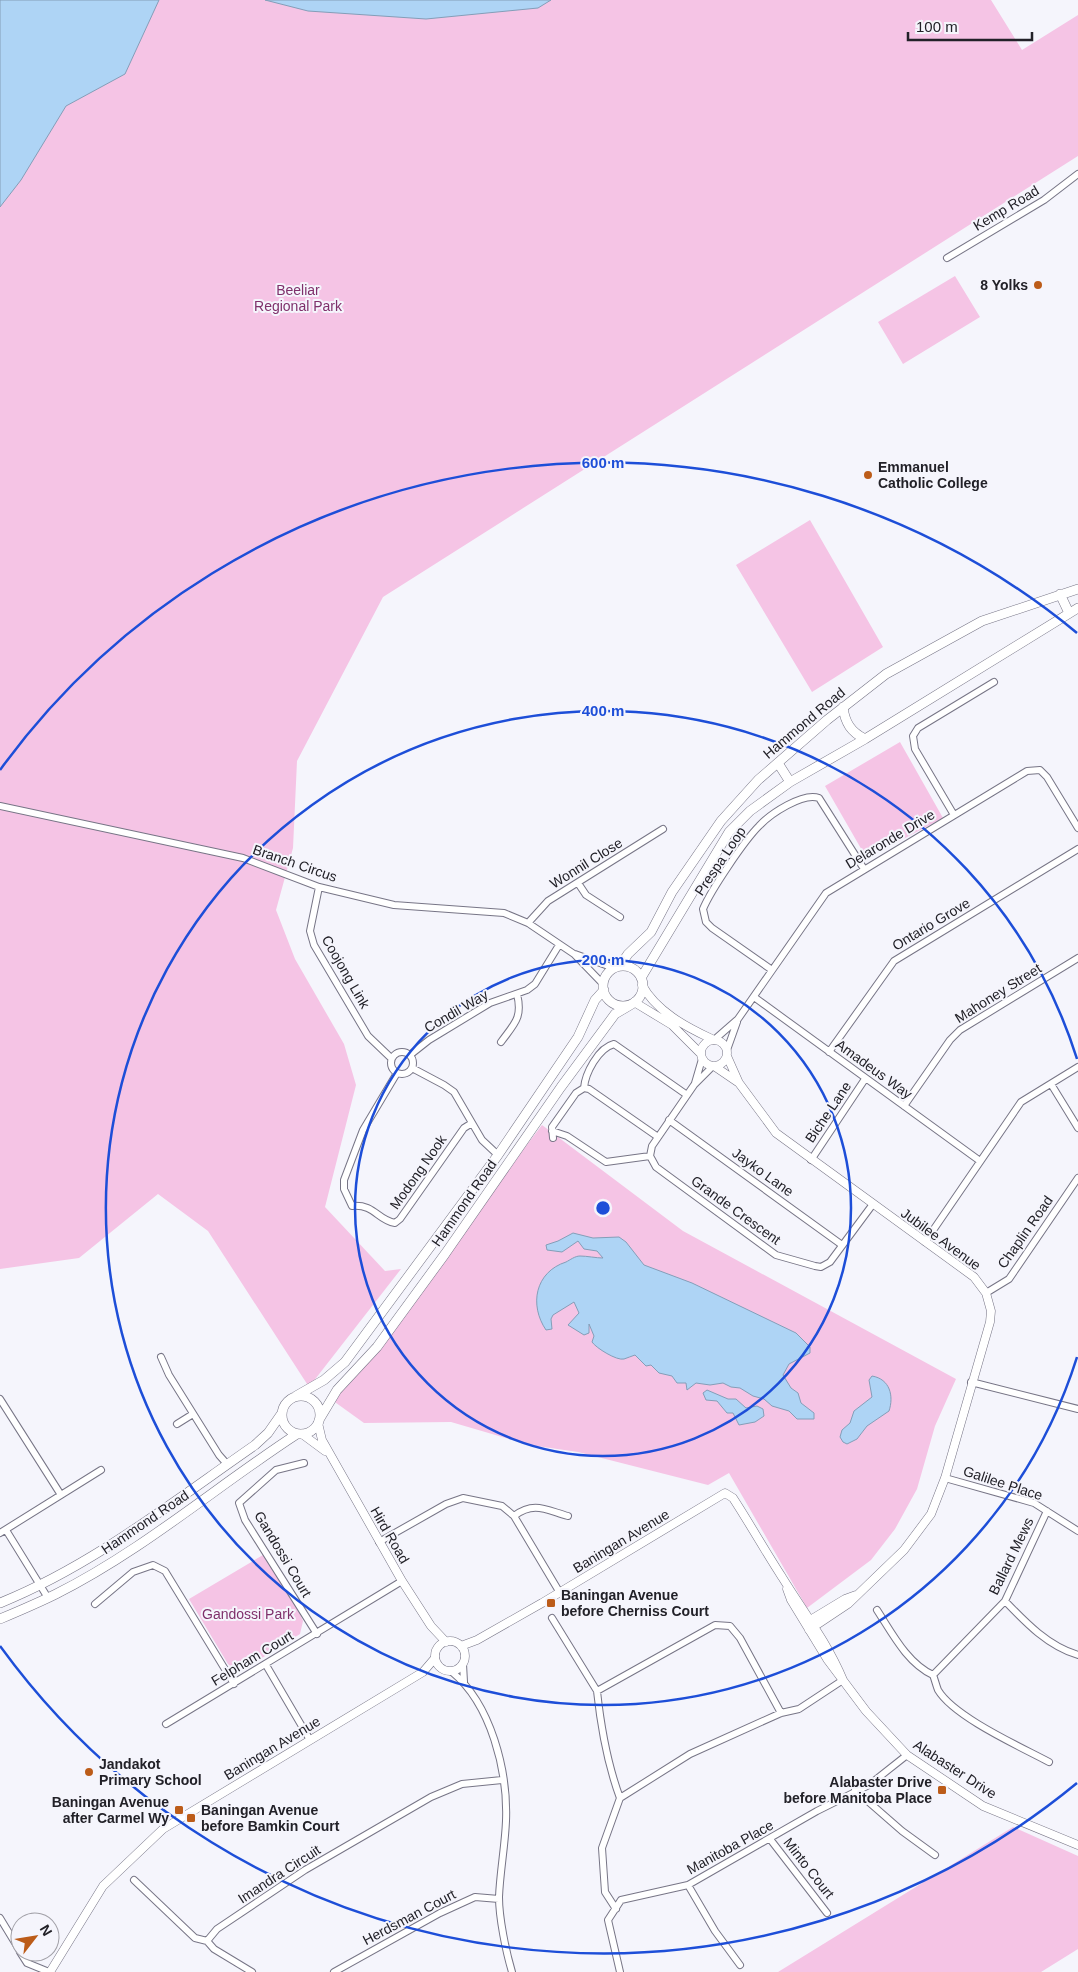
<svg xmlns="http://www.w3.org/2000/svg" width="1078" height="1972" font-family="Arial,sans-serif">
<style>
.green{fill:#f5c4e5}
.water{fill:#aed4f5;stroke:#849eb8}
.lines{fill:none;stroke-linecap:round;stroke-linejoin:round}
.minor-casing{stroke:#777586;stroke-width:8}
.tertiary-casing{stroke:#777586;stroke-width:9}
.secondary-casing{stroke:#777586;stroke-width:10}
.minor{stroke:#fff;stroke-width:6}
.tertiary{stroke:#fff;stroke-width:8}
.secondary{stroke:#fff;stroke-width:9}
.ring{fill:none;stroke:#1d4ed8;stroke-width:2.5}
.poi-dot{fill:#bc5c19;stroke:#f5f5fc;stroke-width:2}
.labels{text-anchor:middle;dominant-baseline:central;stroke-width:4;stroke-linejoin:round;paint-order:stroke}
.street-label{font-size:14px;fill:#222128;stroke:#f5f5fc}
.poi-label{font-size:14px;font-weight:bold;fill:#222128;stroke:#f5f5fc;text-anchor:start}
.park-label{font-size:14px;fill:#7f306b;stroke:#f5f5fc}
.centre{fill:#1d4ed8;stroke:#f5f5fc;stroke-width:2.5}
.ring-label{font-size:15px;text-anchor:middle;font-weight:bold;fill:#1d4ed8;stroke:#f5f5fc;stroke-width:4;stroke-linejoin:round;paint-order:stroke}
</style>
<rect width="100%" height="100%" fill="#f5f5fc"/>
<path class="green" d="M0,0H991L1022,50L1078,15V156L383,597L297,761L293,848L276,910L295,959L344,1044L356,1085L325,1207L385,1271L401,1269L309,1387L208,1231L158,1194L79,1258L0,1269Z
M955,276L980,317L903,364L878,322Z
M810,520L883,647L812,692L736,565Z
M900,742L943,818L875,854L868,855L863,852L825,786Z
M542,1125L683,1231L956,1379L935,1426L917,1489L895,1529L871,1560L807,1608L729,1473L708,1485L578,1452L530,1445L451,1422L364,1423L332,1400Z
M263,1555L300,1614L303,1621L300,1634L246,1668L234,1669L228,1664L189,1599Z
M1013,1827L1078,1856V1949L1041,1972H778Z"/>
<path class="water" d="M0,0H159L125,74L66,106L21,180L0,207Z
M265,0H551L538,8L426,19L308,11Z
M573,1233L593,1238L619,1237L626,1242L644,1265L692,1283L796,1333L810,1347V1353L789,1364L783,1375L791,1388L798,1393L801,1403L814,1413V1419H797L789,1411L772,1406L764,1399L753,1396L740,1388L731,1387L723,1383L710,1385L696,1383L687,1390L686,1383H677L672,1376L659,1373L651,1365L646,1366L635,1355C631,1356 628,1358 624,1359C617,1361 596,1348 592,1342L594,1336L589,1324V1333L584,1335L568,1325L579,1313L574,1302L553,1315L551,1319L552,1329L546,1330C529,1305 535,1272 566,1262C570,1260 575,1256 580,1256C587,1256 596,1258 603,1258L597,1251L584,1249L578,1241L562,1252L547,1250L546,1245L558,1241Z
M872,1376C890,1379 894,1396 889,1411L867,1426L857,1439L847,1444L843,1442L840,1437L842,1430L850,1423L854,1411L872,1397L869,1380Z
M707,1390L728,1399H736L746,1408L757,1406L763,1409L764,1416L755,1422L739,1425L733,1413H727L717,1401L706,1400L703,1393Z"/>
<g class="lines">
<defs>
<path id="minor" d="M947,258L1044,200L1078,174
M0,806L243,858L319,887L394,905L504,913L528,923L574,954L603,984
M954,815L915,749L913,736L918,728L994,682
M578,883L586,895L620,917
M319,887L310,931L314,945L368,1036L391,1058
M528,923L548,901L663,829
M575,954L614,968
M772,970L712,928L706,922L703,909C711,890 744,841 759,826C770,814 803,792 819,798L864,869
M754,997L980,1161
M714,1040L738,1019L826,893L1027,771L1040,770L1047,777L1078,828
M501,1042C514,1024 523,1018 517,994
M727,1050L737,1022
M391 1063a11 11 0 1 1 22 0a11 11 0 1 1-22 0Z
M829,1052L894,961L1078,849
M410,1055L429,1040L490,1003L527,990L535,984L559,945
M713,1066L694,1085L652,1146L650,1156L656,1167L776,1255L815,1266L821,1267L830,1262L873,1204
M412,1068L444,1085L454,1092L482,1140L498,1155
M397,1073L363,1130L344,1180V1189L352,1206C375,1204 377,1220 395,1223L400,1219L464,1128L472,1123
M695,1083L702,1059
M1051,1084L1078,1128
M584,1088C585,1074 598,1048 614,1044L687,1095
M904,1106L950,1040L960,1030L1078,958
M669,1120L842,1245
M552,1131L567,1136L606,1162L650,1156
M553,1138L552,1127L576,1093L584,1088L589,1089L658,1137
M811,1160L865,1079
M925,1242L1021,1102L1078,1067
M986,1293L1009,1279L1078,1178
M161,1357L169,1375L219,1455L227,1464
M971,1382L1078,1409
M0,1399L61,1495
M177,1424L193,1414
M304,1463L276,1470L239,1503L245,1520L317,1634
M945,1478L1034,1503L1078,1531
M514,1516C534,1501 546,1510 568,1516
M6,1530L48,1598
M0,1533L101,1470
M379,1542L446,1504L463,1498L502,1506L514,1516L560,1593
M1005,1601C1026,1623 1048,1646 1078,1655
M95,1604L133,1572L153,1565L165,1571L234,1684
M877,1610C892,1633 907,1663 933,1675C935,1680 936,1685 938,1690C954,1717 1021,1747 1049,1762
M552,1618L597,1691
M463,1664L464,1682
M266,1665L310,1740
M452,1672C491,1704 508,1771 506,1821C505,1846 500,1872 499,1897C499,1918 506,1952 512,1972
M933,1675L1005,1601L1047,1511
M781,1713L740,1638L730,1626L715,1625L597,1691C601,1728 607,1763 620,1798L690,1754L781,1713L799,1709L843,1680
M166,1724L402,1581
M855,1790L902,1831L935,1855
M770,1839L827,1913
M134,1880L195,1938L207,1941
M688,1885L715,1931L740,1965
M616,1909L605,1892L602,1848L620,1798
M0,1918L20,1951
M20,1952L27,1963L49,1972
M252,1972L214,1949L207,1941L217,1929L305,1870L431,1797L462,1784L502,1780
M334,1972L440,1913L475,1897L499,1899
M620,1972L608,1920L621,1900L688,1885L817,1811L869,1785L907,1755"/>
<path id="tertiary" d="M642,985C656,1011 686,1027 712,1039
M634,1002L672,1025L701,1054
M701 1053a13 13 0 1 1 26 0a13 13 0 1 1-26 0Z
M727,1056L739,1083L776,1133L974,1277L986,1293L991,1311L990,1322L945,1478L931,1514L904,1550L848,1604L809,1630
M714,1066L739,1083
M318,1423L322,1440L402,1581L431,1626L446,1642
M302,1434L325,1451
M787,1589L791,1600L827,1659L866,1711L907,1755L983,1806L1078,1845
M807,1622L845,1599L856,1595
M435 1656a15 15 0 1 1 30 0a15 15 0 1 1-30 0Z
M461,1646L477,1640L542,1603L725,1493L733,1498C750,1524 765,1551 782,1577C803,1611 827,1642 843,1680
M50,1972L103,1886L163,1829L423,1672L435,1658"/>
<path id="secondary" d="M1060,594L1069,613
M843,707C845,723 851,732 865,739
M778,763L790,782
M620,966L628,954L651,932L672,892L721,821L758,780L827,720L886,674L982,621L1078,589
M603 986a20 20 0 1 1 40 0a20 20 0 1 1-40 0Z
M641,978L729,832L750,811L790,782L865,739L1078,608
M282 1415a19 19 0 1 1 38 0a19 19 0 1 1-38 0Z
M296,1396L324,1380L345,1362L498,1155L578,1037L595,1000L604,990
M319,1420L337,1390L377,1347L445,1254L561,1087L615,1014L632,1004
M0,1603C92,1566 174,1501 255,1445L268,1433L282,1413
M0,1619C19,1611 38,1603 56,1594C142,1551 217,1486 297,1434"/>
</defs>
<use href="#minor" class="minor-casing"/>
<use href="#tertiary" class="tertiary-casing"/>
<use href="#secondary" class="secondary-casing"/>
<use href="#minor" class="minor"/>
<use href="#tertiary" class="tertiary"/>
<use href="#secondary" class="secondary"/>
</g>
<g class="ring">
<circle cx="603" cy="1208" r="248"/>
<path d="M1077 1357A497 497 0 1 1 1077 1059"/>
<path d="M1077 1783A745 745 0 0 1 0 1646M0 770A745 745 0 0 1 1077 633"/>
</g>
<g class="poi-dot">
<circle cx="1038" cy="285" r="5"/>
<circle cx="868" cy="475" r="5"/>
<rect x="546" y="1598" width="10" height="10" rx="2.5"/>
<circle cx="89" cy="1772" r="5"/>
<rect x="937" y="1785" width="10" height="10" rx="2.5"/>
<rect x="174" y="1805" width="10" height="10" rx="2.5"/>
<rect x="186" y="1813" width="10" height="10" rx="2.5"/>
</g>
<g class="labels">
<g class="street-label">
<text transform="translate(1006 208) rotate(-31)">Kemp Road</text>
<text transform="translate(804 723) rotate(-40)">Hammond Road</text>
<text transform="translate(890 839) rotate(-31)">Delaronde Drive</text>
<text transform="translate(720 861) rotate(-56)">Prespa Loop</text>
<text transform="translate(295 863) rotate(19)">Branch Circus</text>
<text transform="translate(586 863) rotate(-32)">Wonnil Close</text>
<text transform="translate(931 924) rotate(-31)">Ontario Grove</text>
<text transform="translate(346 972) rotate(60)">Coojong Link</text>
<text transform="translate(998 993) rotate(-32)">Mahoney Street</text>
<text transform="translate(456 1011) rotate(-30)">Condil Way</text>
<text transform="translate(874 1069) rotate(36)">Amadeus Way</text>
<text transform="translate(828 1112) rotate(-56)">Biche Lane</text>
<text transform="translate(418 1172) rotate(-55)">Modong Nook</text>
<text transform="translate(763 1172) rotate(36)">Jayko Lane</text>
<text transform="translate(464 1203) rotate(-55)">Hammond Road</text>
<text transform="translate(736 1210) rotate(36)">Grande Crescent</text>
<text transform="translate(1025 1232) rotate(-55)">Chaplin Road</text>
<text transform="translate(941 1239) rotate(36)">Jubilee Avenue</text>
<text transform="translate(1003 1483) rotate(18)">Galilee Place</text>
<text transform="translate(145 1522) rotate(-34)">Hammond Road</text>
<text transform="translate(390 1535) rotate(60)">Hird Road</text>
<text transform="translate(621 1541) rotate(-31)">Baningan Avenue</text>
<text transform="translate(283 1554) rotate(59)">Gandossi Court</text>
<text transform="translate(1011 1556) rotate(-64)">Ballard Mews</text>
<text transform="translate(252 1658) rotate(-31)">Felpham Court</text>
<text transform="translate(272 1748) rotate(-31)">Baningan Avenue</text>
<text transform="translate(955 1769) rotate(33)">Alabaster Drive</text>
<text transform="translate(730 1847) rotate(-29)">Manitoba Place</text>
<text transform="translate(809 1868) rotate(52)">Minto Court</text>
<text transform="translate(279 1874) rotate(-33)">Imandra Circuit</text>
<text transform="translate(409 1917) rotate(-28)">Herdsman Court</text>
</g>
<g class="poi-label">
<text x="1028" y="285" text-anchor="end">8 Yolks</text>
<text x="878" y="467">Emmanuel<tspan x="878" dy="16">Catholic College</tspan></text>
<text x="561" y="1595">Baningan Avenue<tspan x="561" dy="16">before Cherniss Court</tspan></text>
<text x="99" y="1764">Jandakot<tspan x="99" dy="16">Primary School</tspan></text>
<text x="932" y="1782" text-anchor="end">Alabaster Drive<tspan x="932" dy="16">before Manitoba Place</tspan></text>
<text x="169" y="1802" text-anchor="end">Baningan Avenue<tspan x="169" dy="16">after Carmel Wy</tspan></text>
<text x="201" y="1810">Baningan Avenue<tspan x="201" dy="16">before Bamkin Court</tspan></text>
</g>
<g class="park-label">
<text x="298" y="290">Beeliar<tspan x="298" dy="16">Regional Park</tspan></text>
<text x="248" y="1614">Gandossi Park</text>
</g>
</g>
<circle cx="603" cy="1208" r="8" class="centre"/>
<g class="ring-label">
<text x="603" y="468">600 m</text>
<text x="603" y="716">400 m</text>
<text x="603" y="965">200 m</text>
</g>
<g transform="translate(35 1937) rotate(59)"><circle r="24" fill="#f5f5fc" stroke="#a1a0a7"/>
<path d="M0-4L9 19L0 12L-9 19Z" fill="#bc5c19"/>
<text y="-8" font-size="14" font-weight="bold" text-anchor="middle" fill="#222128">N</text>
</g>
<path d="M908 32v8h124v-8" fill="none" stroke="#222128" stroke-width="2.5"/>
<text x="916" y="32" font-size="15" fill="#222128" stroke="#f5f5fc" stroke-width="4" paint-order="stroke">100 m</text>
</svg>
